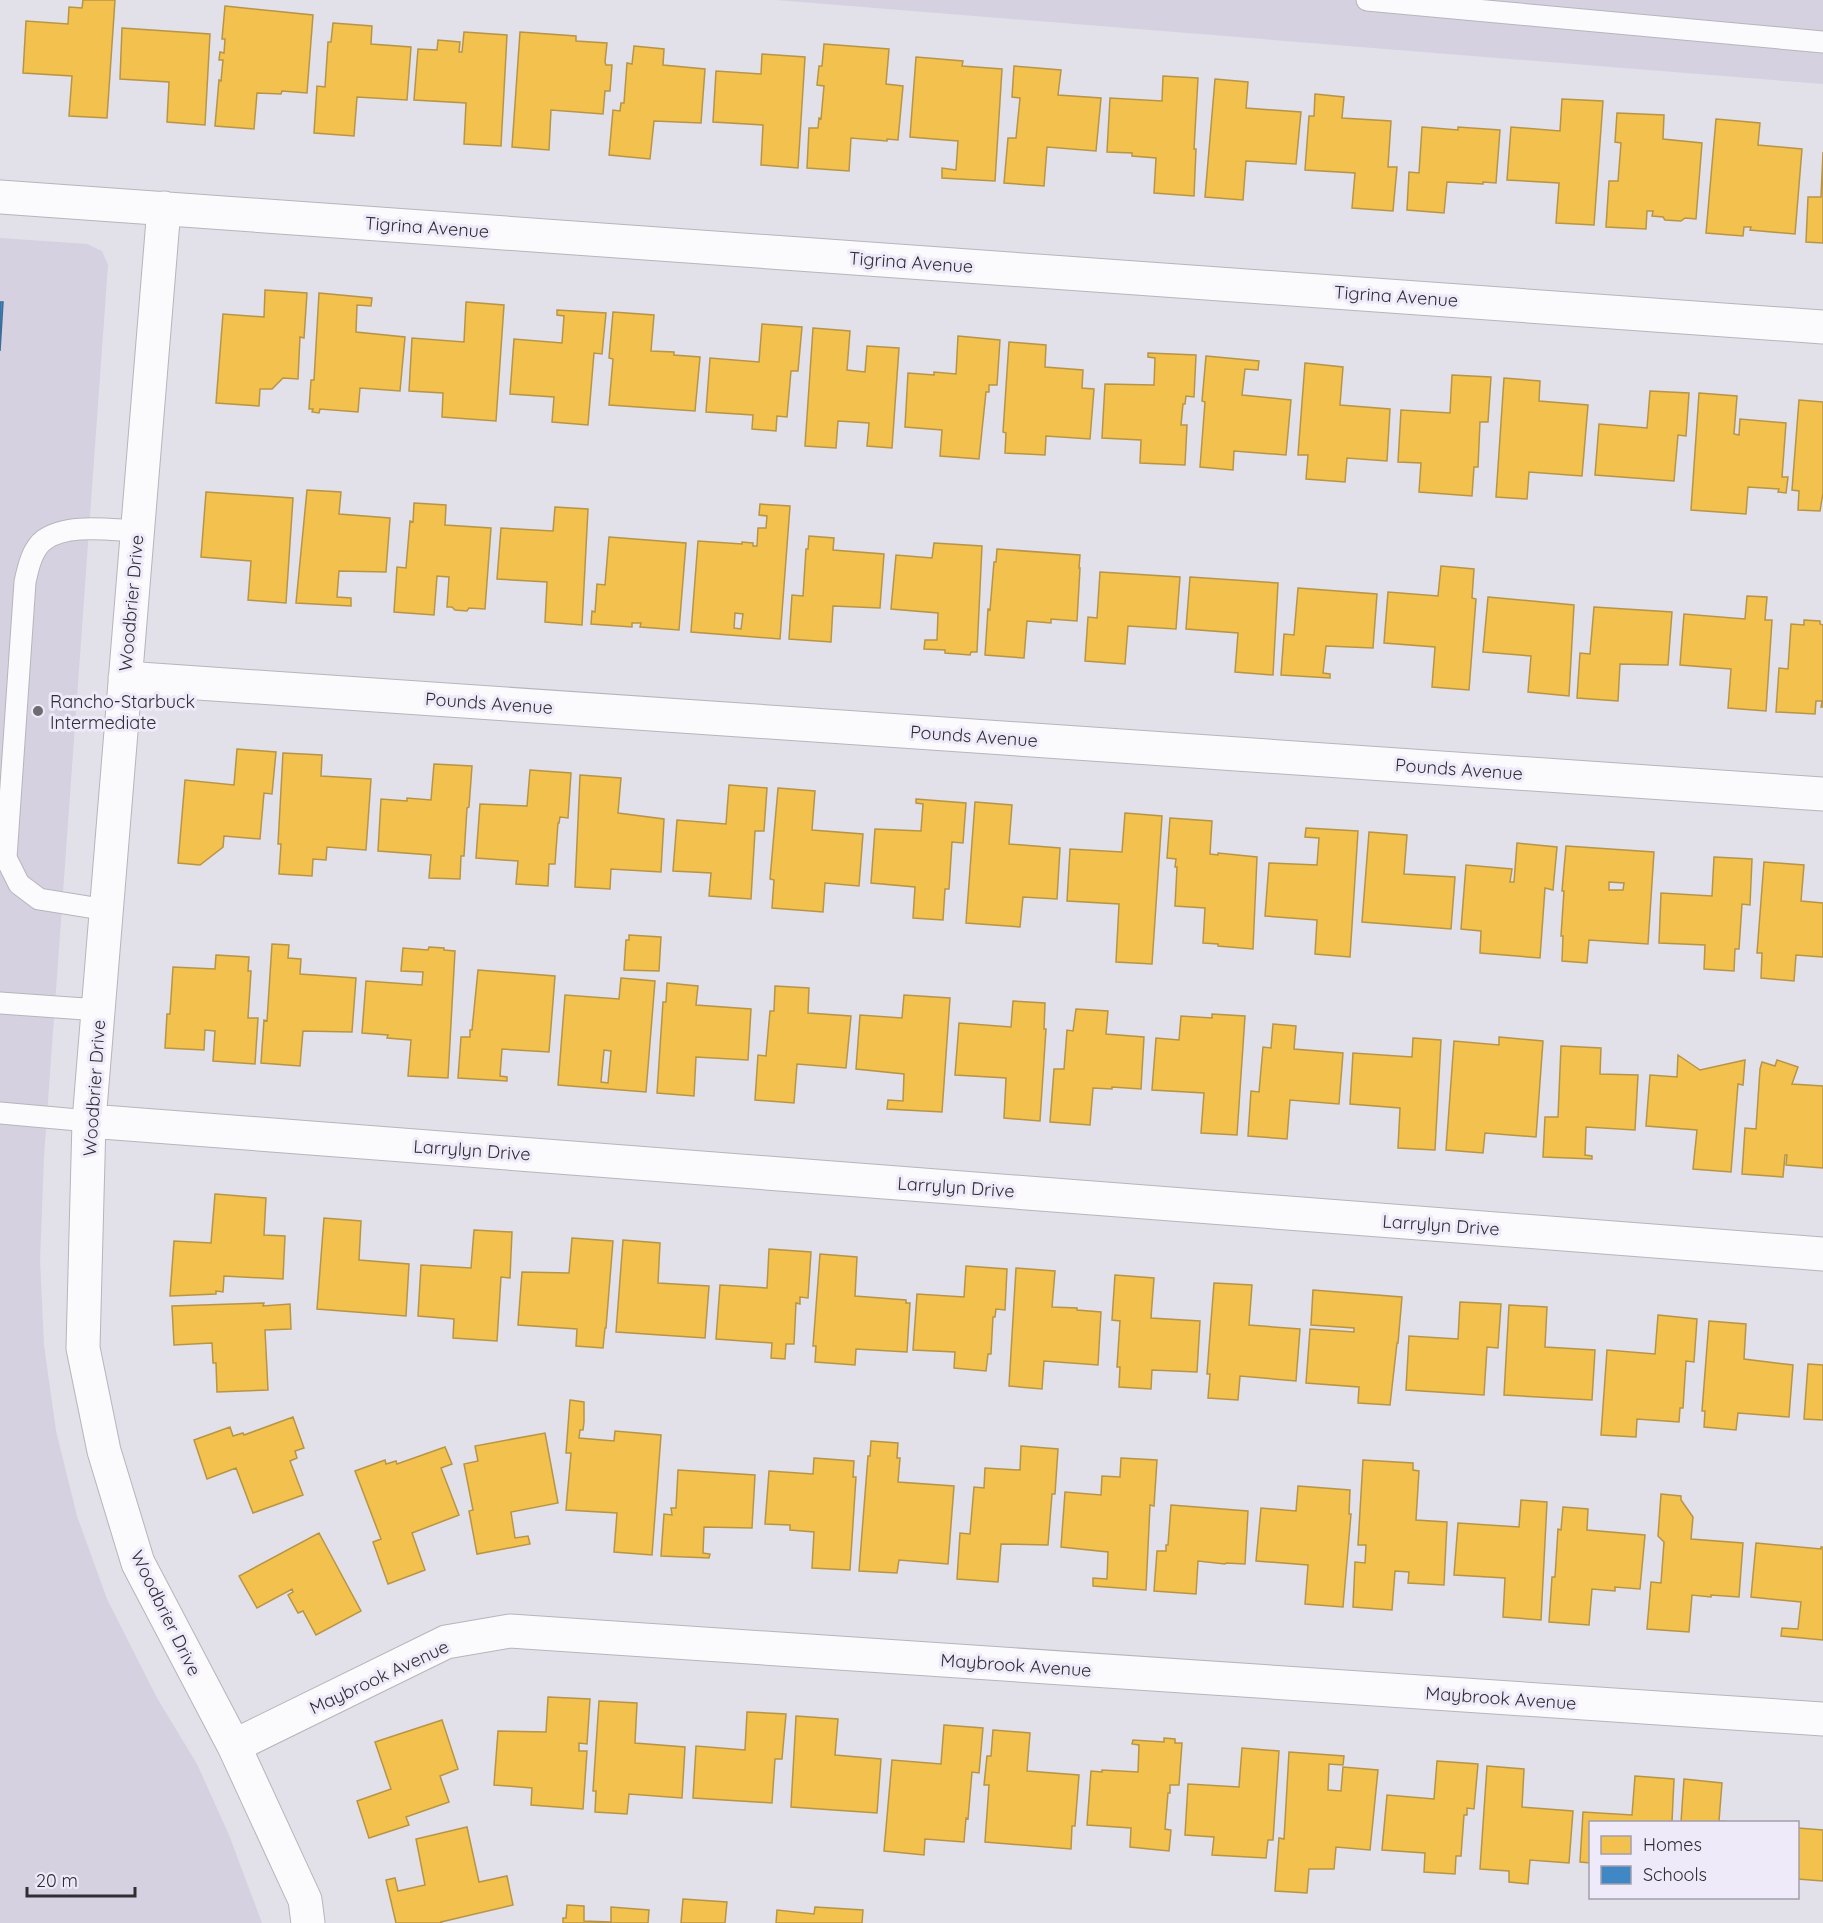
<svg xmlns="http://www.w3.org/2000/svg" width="1823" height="1923" font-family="Quicksand,sans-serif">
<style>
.built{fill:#d5d1e0}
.homes{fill:#f2c14e;stroke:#b89546;stroke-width:1.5;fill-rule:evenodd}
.schools{fill:#3f88c5;stroke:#3a6d99;stroke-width:1.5}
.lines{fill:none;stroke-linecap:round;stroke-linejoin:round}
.service-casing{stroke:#b7b5bb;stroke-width:23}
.minor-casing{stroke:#b7b5bb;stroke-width:35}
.service{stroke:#fbfafc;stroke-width:21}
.minor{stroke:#fbfafc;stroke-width:33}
.poi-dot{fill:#6e6c72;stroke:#eeeaf9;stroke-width:2}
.labels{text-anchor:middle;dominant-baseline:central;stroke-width:6;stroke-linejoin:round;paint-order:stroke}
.street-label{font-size:18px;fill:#2f2e33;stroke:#eeeaf9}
.poi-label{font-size:18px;fill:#2f2e33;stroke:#eeeaf9;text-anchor:start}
</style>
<rect width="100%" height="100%" fill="#e2e0e8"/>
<path class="built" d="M776,0H1823V84Z
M0,238L87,244L102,251L108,265L44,1157L40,1260L44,1345L56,1431L77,1516L107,1599L157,1698L197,1764L229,1835L262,1923H0Z"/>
<path class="homes" d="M83,0H115L107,118L69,116L72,76L23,73L26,21L68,24L69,7L82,8Z
M225,6L313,15L307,93L282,91L281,94L257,93L254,129L215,126L219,80L221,81L223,60H219L220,52L224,53L225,39H222Z
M333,23L372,26L371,44L411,47L407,100L357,97L354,136L314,133L317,86L325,87L328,42H331Z
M122,28L210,34L205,125L167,122L169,82L120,79Z
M464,32L507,35L501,146L464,144L466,103L414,100L418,49L437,50L438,40L460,42L459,52H462Z
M520,32L576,36V41L607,43L605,62L606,65H612L610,91H605L603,114L551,110L549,150L512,147Z
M824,44L889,49L886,84L903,86L898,140L887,139V141L851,138L849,171L807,168L809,128H818L819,118L821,119L824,86L817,85L819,66H822Z
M634,46L664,49L663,65L705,69L701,123L654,121L650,159L609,155L613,110L620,111L621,103H624L627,63L632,64Z
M762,54L805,57L798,168L761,165L763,125L713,122L716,71L761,74Z
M916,57L963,61L962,66L1002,69L995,181L942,178V168L956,170L958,141L910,137Z
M1014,66L1061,70L1058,95L1101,98L1096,151L1047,147L1044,186L1004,183L1008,138H1016L1020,98L1012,97Z
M1163,76L1198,78L1194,149H1196L1194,196L1154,193L1156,158L1132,156V153L1107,152L1110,98L1162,101Z
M1215,79L1248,82L1246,108L1301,112L1296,164L1246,161L1243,200L1205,197Z
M1315,94L1344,97L1342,118L1391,121L1388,167H1397L1393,211L1352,208L1355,173L1305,170L1309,116H1314Z
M1562,99L1603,101L1594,225L1556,223L1559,183L1507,180L1511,127L1560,131Z
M1617,113L1664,115L1663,139L1702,143L1696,219L1685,218L1681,221L1665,220L1663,217L1652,216L1653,211H1647L1646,229L1606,227L1609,181H1618L1621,143L1615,142Z
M1716,119L1760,123L1758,145L1802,149L1795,234L1750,230L1751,227H1744L1743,236L1706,233Z
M1422,127L1458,130V127L1500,130L1496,183L1483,182V184L1447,182L1444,213L1407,210L1409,172L1419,173Z
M1823,152V243L1806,242L1808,197H1821Z
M265,290L307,293L304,338L300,337L298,379L283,378L272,389H260L259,406L216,403L223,314L264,317Z
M319,293L372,298L371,306L357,305L356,332L405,337L400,391L360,388L358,412L320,409L319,413L312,412L313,409H309L311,380H314Z
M466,302L504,305L496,421L442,417L443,393L409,391L412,338L464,342Z
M557,310L606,313L602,354L594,353L588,425L552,422L554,397L510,394L514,339L562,343L564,316L557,315Z
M613,312L654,315L651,351L674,352V355L700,357L695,411L609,405L613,359L609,358Z
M762,324L802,327L798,371H791L787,417L777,416L776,431L752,429L753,415L706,412L710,358L759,362Z
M813,328L850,331L847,370L865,372L867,346L899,348L892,448L867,446L869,423L838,421L836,448L805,446Z
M958,336L1000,340L997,385H989V392H986L979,459L940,456L942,430L905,427L908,373L934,375V372L956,374Z
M1009,342L1046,345L1045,367L1083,370L1082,388L1094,389L1090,439L1046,436L1045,455L1005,453L1006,433L1003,432Z
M1148,353L1196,355L1194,397L1186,396L1185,404H1183L1181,425H1187L1185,465L1140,463L1141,440L1102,438L1105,384L1154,385L1155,358L1148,357Z
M1206,356L1259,361L1258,370L1245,369L1242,395L1291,400L1286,455L1234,451L1233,470L1200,467L1205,402L1202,401Z
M1305,363L1343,367L1340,405L1390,409L1387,461L1347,458L1345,482L1306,479L1308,455H1298Z
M1452,375L1491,377L1488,422H1480L1478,467H1474L1472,496L1419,492L1421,463L1398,462L1401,410L1450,413Z
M1504,378L1540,381L1539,401L1588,405L1582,476L1529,472L1527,499L1496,497Z
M1650,391L1689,393L1686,436L1678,435L1674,481L1595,475L1599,424L1647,428Z
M1699,393L1737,396L1734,434L1739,435L1740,419L1786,423L1782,477H1788L1786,493L1778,492L1779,489L1748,487L1746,514L1691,510Z
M1799,400L1823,402V493L1820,511L1798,510L1799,491L1792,490Z
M307,490L341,492L339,514L390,518L386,572L339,571L337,597L351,598V606L296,603Z
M206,492L293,498L286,603L248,600L251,561L201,557Z
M414,503L446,505L445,525L491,528L485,609L469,608L467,611L455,610L452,607H447L449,577L437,576L434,615L394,612L397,567L406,568L410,521L413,522Z
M760,504L790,506L780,639L691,632L698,541L742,544V542L753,543V546H757L758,528H766L767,516L759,515ZM735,613L743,614L741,629L734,628Z
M555,507L588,509L582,625L545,622L547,582L497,579L501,528L553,531Z
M809,536L834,538L833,550L884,554L880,608L833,606L831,642L789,639L792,595L803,596L806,549H808Z
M609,537L686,543L679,630L640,627L641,623H632V627L591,624L592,611L595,612L597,584L605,585Z
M934,543L982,546L977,652H971L970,655L945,653V650L924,649L925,640H937L938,613L891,609L896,555L932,558Z
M997,549L1080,555L1079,568H1080L1077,621L1051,619V623L1027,621L1024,658L985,655L988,609L990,610L994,562H996Z
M1441,566L1474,569L1472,598L1476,599L1469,690L1432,687L1435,647L1384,643L1388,592L1438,596Z
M1100,572L1180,577L1176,629L1128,626L1125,664L1085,661L1088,617L1097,618Z
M1190,577L1278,583L1273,675L1235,672L1238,633L1186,629Z
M1298,588L1377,594L1373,648L1326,646L1323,673L1330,674V678L1281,675L1284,634L1294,635Z
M1747,596L1767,597L1765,620H1772L1766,711L1728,708L1731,669L1680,665L1684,614L1745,619Z
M1488,597L1574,605L1569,696L1528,692L1531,656L1483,652Z
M1594,607L1672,612L1668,665L1620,664L1618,701L1577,698L1580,653L1590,654Z
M1804,620L1820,621V624L1823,625V707H1821L1822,701H1816L1815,714L1776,712L1779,668L1788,669L1791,624L1804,625Z
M237,749L276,752L272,794L264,793L260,839L224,836L223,847L200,865L178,863L185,780L234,785Z
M283,753L322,755L321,776L371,779L366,850L327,847L326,860L313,859L312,876L279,874L281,844H278Z
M434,764L472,766L469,807L467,808L464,856H461L460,879L429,878L431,855L378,851L381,799L407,801V798L431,800Z
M530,770L571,773L568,818L560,817L559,823H558L555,864H549L548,886L516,884L518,861L476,858L480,804L527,806Z
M580,775L621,778L618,813L664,819L661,872L611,869L610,889L575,887Z
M729,785L767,788L764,831H755L751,899L709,896L711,873L673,871L677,820L726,824Z
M778,788L815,791L812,830L863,834L859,886L825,883L823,912L772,908L774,880L770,879Z
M916,799L966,803L963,843L952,842L949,889H945L943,920L913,918L915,887L871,883L875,829L921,831L923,804L916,803Z
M975,802L1012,805L1009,844L1060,848L1057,899L1023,897L1020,927L966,923Z
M1125,813L1162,816L1152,964L1116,962L1119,904L1067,901L1070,849L1122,852Z
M1170,818L1212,821L1210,854L1218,855V853L1257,857L1253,949L1218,946V944L1203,943L1205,908L1175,906L1177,867H1175L1176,859L1167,858Z
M1306,828L1358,831L1350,957L1315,954L1317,920L1265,916L1269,863L1317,865L1319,838L1305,837Z
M1369,832L1407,835L1404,874L1455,877L1451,929L1362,922Z
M1517,843L1557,847L1553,890L1545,888L1540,958L1480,953L1481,931L1461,929L1466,865L1512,869L1510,882H1514Z
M1566,846L1654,852L1648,944L1589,940L1587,963L1562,961L1563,936H1561L1564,891H1562ZM1609,882L1624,883L1623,890H1609Z
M1714,857L1752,859L1750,905L1742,904L1739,949H1735L1734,971L1704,969L1705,945L1659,943L1661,893L1712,896Z
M1764,862L1804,865L1801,901L1823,903V957L1796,955L1794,981L1761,978L1762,953H1757Z
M629,935L661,937L659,971L624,970L626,940H629Z
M272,944L289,945L288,958L301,959L300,974L356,978L352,1032L303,1031L300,1066L261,1063L264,1020L267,1021Z
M429,947L444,948V950L455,951L448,1078L408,1076L411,1040L387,1038L388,1035L362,1033L366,981L422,985L423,972L401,971L403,948L428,950Z
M216,955L249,957L248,971H251L248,1018H258L255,1064L213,1061L215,1031L205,1030L204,1050L165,1048L167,1014H170L173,967L215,969Z
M478,970L555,976L549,1052L502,1049L500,1076L507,1077V1081L458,1078L461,1037H470V1030H472Z
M621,978L655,981L646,1092L558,1085L565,995L619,999ZM604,1050L611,1051L608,1083L601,1082Z
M667,983L698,986L696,1005L751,1009L748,1060L696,1057L694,1096L657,1093L663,1002H666Z
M775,986L809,988L808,1013L851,1016L846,1068L797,1064L794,1103L755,1100L758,1055L766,1056L770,1011H774Z
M904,995L950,998L942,1112L887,1109L888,1100L903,1101L904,1074L856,1069L860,1015L902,1018Z
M1013,1001L1045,1003L1044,1029H1046L1040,1121L1004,1118L1006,1078L955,1075L959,1023L1011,1027Z
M1076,1009L1108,1011L1106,1034L1144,1037L1141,1089L1112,1087V1089L1093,1088L1090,1125L1050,1122L1054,1069H1064L1067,1030L1073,1031Z
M1212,1014L1245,1016L1237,1135L1201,1133L1204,1093L1152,1090L1156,1038L1179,1040L1181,1016L1212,1018Z
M1273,1024L1296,1026L1294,1049L1343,1053L1339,1104L1290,1100L1287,1139L1248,1136L1251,1091L1259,1092L1263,1047L1271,1048Z
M1499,1037L1543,1041L1536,1137L1485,1133L1483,1153L1446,1150L1454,1041L1499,1045Z
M1413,1038L1441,1040L1435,1150L1398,1148L1400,1108L1350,1104L1353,1053L1412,1057Z
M1561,1046L1601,1048L1600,1074L1638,1075L1635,1130L1586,1127L1585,1155L1592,1156V1159L1543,1157L1545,1117H1558Z
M1678,1055L1700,1070L1745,1060L1743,1085L1738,1084L1731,1172L1693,1169L1697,1130L1646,1126L1650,1075L1677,1077Z
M1777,1060L1798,1067L1792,1084L1823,1086V1168L1786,1165L1787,1155H1785L1783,1177L1742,1174L1745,1128L1756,1129L1760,1069L1762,1062L1775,1066Z
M215,1194L266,1198L264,1235L285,1236L283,1279L224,1276L223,1292L216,1291V1294L170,1296L174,1241L211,1243Z
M324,1218L361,1221L359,1260L409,1264L406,1316L317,1309Z
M474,1230L512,1232L510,1278L501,1277L497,1341L453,1338L454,1319L418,1316L421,1265L471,1268Z
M572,1238L613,1241L606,1328H605L603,1348L576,1346L577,1329L518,1325L522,1272L569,1273Z
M623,1240L660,1243L658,1283L709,1286L705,1338L616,1332Z
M769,1249L811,1252L808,1298L800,1297V1304L796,1303L794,1344H786L785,1359L771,1358L772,1343L716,1339L720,1285L767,1288Z
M820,1254L857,1257L855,1296L906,1300V1303H910L907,1352L856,1349L855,1365L815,1362L816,1346H813Z
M966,1266L1007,1269L1005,1310L996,1309L995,1317H993L991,1354H988L986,1371L954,1368L955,1352L913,1350L917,1294L964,1297Z
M1016,1268L1055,1271L1052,1307L1077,1308V1310L1101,1312L1098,1365L1044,1361L1042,1389L1009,1386Z
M1115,1275L1154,1278L1151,1318L1200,1321L1197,1372L1152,1370L1151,1389L1119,1387L1120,1367H1117L1120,1321L1112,1320Z
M1214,1283L1252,1285L1249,1325L1300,1329L1296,1381L1240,1376L1238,1400L1208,1398L1210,1374H1207Z
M1313,1290L1402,1297L1398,1343H1397L1390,1405L1358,1403L1359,1387L1306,1383L1310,1329L1354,1332V1328L1311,1325Z
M1460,1302L1501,1304L1498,1348L1487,1347L1484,1395L1406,1390L1409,1336L1458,1339Z
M264,1303L263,1306L290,1304L291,1329L265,1330L268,1390L217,1392L216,1363H213L212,1343L174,1345L172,1306Z
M1509,1305L1547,1307L1545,1347L1595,1350L1592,1400L1504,1395Z
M1658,1315L1697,1319L1694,1362L1686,1361L1683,1408H1680L1679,1422L1637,1419L1636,1437L1601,1435L1607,1350L1655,1354Z
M1709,1321L1746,1324L1744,1359L1793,1365L1789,1417L1738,1413L1736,1430L1704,1427L1705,1411H1702Z
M1808,1364L1823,1365V1420L1804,1419Z
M570,1400L584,1402V1422L583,1430H580L579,1438L614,1441L615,1431L661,1435L652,1555L614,1552L617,1513L566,1510L571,1453H566Z
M293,1417L304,1448L295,1451L297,1458L290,1461L303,1495L253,1513L236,1468L207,1479L194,1440L230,1427L233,1436L243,1433L244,1435Z
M545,1433L558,1503L511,1512L515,1538L528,1536L530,1544L477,1554L469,1511L473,1510L464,1464L478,1461L475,1446Z
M871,1441L898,1443L897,1458H900L898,1482L954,1486L948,1564L899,1560L897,1573L859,1571L868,1456H870Z
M1021,1446L1058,1449L1055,1494H1052L1048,1545L1001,1544L998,1582L957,1579L960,1533L970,1534L974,1487L984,1488L985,1468L1020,1470Z
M445,1447L452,1464L441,1468L459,1515L412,1533L425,1570L388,1584L373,1542L381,1539L355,1471L385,1460L386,1464L396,1461L397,1464Z
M814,1458L854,1461L853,1477H856L850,1570L812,1568L814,1532L790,1530V1525L765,1524L769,1471L813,1474Z
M1121,1458L1157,1460L1154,1506L1150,1505L1146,1590L1093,1586V1578L1107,1579L1108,1552L1061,1547L1065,1492L1101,1495L1102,1476L1120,1477Z
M1363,1460L1413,1463V1470L1419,1471L1416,1520L1447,1522L1444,1585L1408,1583L1409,1572L1395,1571L1392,1610L1353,1607L1355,1562L1365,1563L1366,1545H1358Z
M678,1470L755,1475L752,1528L704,1527L703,1553L710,1554L709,1558L661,1556L664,1514L672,1515L671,1508H676Z
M1298,1486L1350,1490L1349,1514H1351L1343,1607L1305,1604L1308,1565L1256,1561L1261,1508L1296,1511Z
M1661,1494L1681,1496V1500L1693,1517L1691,1539L1743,1543L1739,1597L1711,1595V1597L1692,1595L1689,1632L1647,1629L1651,1582L1661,1583L1664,1542L1658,1536Z
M1521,1500L1547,1502L1541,1620L1503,1617L1505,1578L1454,1575L1458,1523L1519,1527Z
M1171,1505L1248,1511L1245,1564L1226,1563L1225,1564L1198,1561L1196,1594L1154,1591L1157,1551H1166V1545H1168Z
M1563,1507L1588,1509L1587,1530L1645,1535L1640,1589L1615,1587V1591L1592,1589L1589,1625L1549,1622L1552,1577H1555L1558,1529L1561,1530Z
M319,1533L361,1611L316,1635L303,1611L298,1613L288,1595L293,1592L292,1589L257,1608L239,1576Z
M1756,1543L1821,1549V1547H1823V1640L1781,1636L1782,1628L1798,1629L1801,1602L1751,1597Z
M548,1697L590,1699L587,1744L579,1743V1751H587L583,1809L531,1805L532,1788L494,1785L498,1731L546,1732Z
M599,1701L637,1703L635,1743L685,1747L682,1798L629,1794L627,1814L595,1812L596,1791H593Z
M747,1712L786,1714L782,1759H775L772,1803L693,1798L696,1746L745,1750Z
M796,1716L838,1719L835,1755L881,1759L877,1813L791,1807Z
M442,1720L458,1769L440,1776L449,1802L406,1817L409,1825L369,1838L357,1801L391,1789L375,1742Z
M944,1725L983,1728L979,1773L972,1772L968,1819L966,1818L964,1842L925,1839L924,1855L884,1851L892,1760L941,1764Z
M993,1730L1030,1733L1027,1771L1079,1775L1075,1826H1072L1071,1849L985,1842L989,1785H984L987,1756H991Z
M1164,1738L1175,1739V1743H1182L1179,1785H1170V1793H1168L1165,1829L1171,1830L1169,1851L1130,1847L1131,1828L1087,1825L1091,1771L1102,1772V1770L1138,1772L1139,1745L1132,1744L1133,1740L1164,1742Z
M1242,1748L1279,1751L1273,1840H1268L1266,1858L1212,1855L1214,1837L1185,1835L1188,1784L1239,1787Z
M1289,1752L1344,1756L1343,1765L1329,1764L1328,1790L1341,1791L1343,1767L1378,1770L1370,1850L1336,1847L1334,1869H1309L1307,1893L1275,1891L1279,1838L1284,1839Z
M1437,1761L1478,1764L1474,1809L1467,1808V1815H1464L1461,1856H1456L1455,1874L1424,1872L1425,1853L1382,1850L1387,1795L1434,1799Z
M1487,1766L1524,1769L1522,1807L1573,1811L1569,1863L1530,1860L1528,1884L1509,1882V1871L1480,1869Z
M1635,1776L1674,1779L1672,1822H1590V1863L1580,1862L1583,1812L1632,1815Z
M1684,1779L1722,1783L1719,1821L1732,1822H1681Z
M467,1827L479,1882L507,1876L513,1905L441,1922L442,1923H396L386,1880L395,1878L398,1891L425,1885L416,1839Z
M1798,1828L1823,1830V1881L1798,1879Z
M683,1899L727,1902L725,1923H681Z
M567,1905L584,1906V1921L611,1922V1907L649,1910L648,1923H563V1918H566Z
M815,1907L863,1910L862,1923H776L777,1910L814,1914Z"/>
<path class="schools" d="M0,302H3L0,351Z"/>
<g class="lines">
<defs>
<path id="service" d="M1367,0L1823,42
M107,910L39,899L19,884L6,858L25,582C28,568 32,549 44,540C67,523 110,530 137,531
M0,1003L99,1010
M0,1113L89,1121"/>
<path id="minor" d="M0,197L1823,327
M164,208L89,1121L83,1348L104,1451L138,1563L234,1746L305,1900L308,1923
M125,678L1823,794
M89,1121L1823,1254
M234,1746L446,1642L510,1631L1823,1719"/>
</defs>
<use href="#service" class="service-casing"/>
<use href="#minor" class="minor-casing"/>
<use href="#service" class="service"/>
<use href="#minor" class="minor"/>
</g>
<circle class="poi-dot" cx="38" cy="711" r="6"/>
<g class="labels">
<g class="street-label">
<text transform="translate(427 227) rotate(4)">Tigrina Avenue</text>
<text transform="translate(911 262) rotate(4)">Tigrina Avenue</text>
<text transform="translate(1396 296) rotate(4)">Tigrina Avenue</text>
<text transform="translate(131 603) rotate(-85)">Woodbrier Drive</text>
<text transform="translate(489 703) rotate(4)">Pounds Avenue</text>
<text transform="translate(974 736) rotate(4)">Pounds Avenue</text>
<text transform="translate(1459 769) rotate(4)">Pounds Avenue</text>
<text transform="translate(94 1088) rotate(-86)">Woodbrier Drive</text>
<text transform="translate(472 1150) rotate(4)">Larrylyn Drive</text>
<text transform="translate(956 1187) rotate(4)">Larrylyn Drive</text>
<text transform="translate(1441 1225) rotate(4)">Larrylyn Drive</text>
<text transform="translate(166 1613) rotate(64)">Woodbrier Drive</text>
<text transform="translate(1016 1665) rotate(4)">Maybrook Avenue</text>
<text transform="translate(379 1677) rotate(-25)">Maybrook Avenue</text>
<text transform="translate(1501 1698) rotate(4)">Maybrook Avenue</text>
</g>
<g class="poi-label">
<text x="50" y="701">Rancho-Starbuck<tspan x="50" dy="21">Intermediate</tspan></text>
</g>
</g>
<rect x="1589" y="1821" width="210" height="78" fill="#eeeaf9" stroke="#a29faa" stroke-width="1.5"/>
<rect x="1601" y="1836" width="30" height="18" fill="#f2c14e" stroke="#a29faa" stroke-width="1.5"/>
<text x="1643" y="1851" font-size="18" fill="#2f2e33">Homes</text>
<rect x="1601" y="1866" width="30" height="18" fill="#3f88c5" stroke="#a29faa" stroke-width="1.5"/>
<text x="1643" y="1881" font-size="18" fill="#2f2e33">Schools</text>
<path d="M27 1887v9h108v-9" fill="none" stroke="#2f2e33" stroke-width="3"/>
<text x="36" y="1887" font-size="18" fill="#2f2e33" stroke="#eeeaf9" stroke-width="4.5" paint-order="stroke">20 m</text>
</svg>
